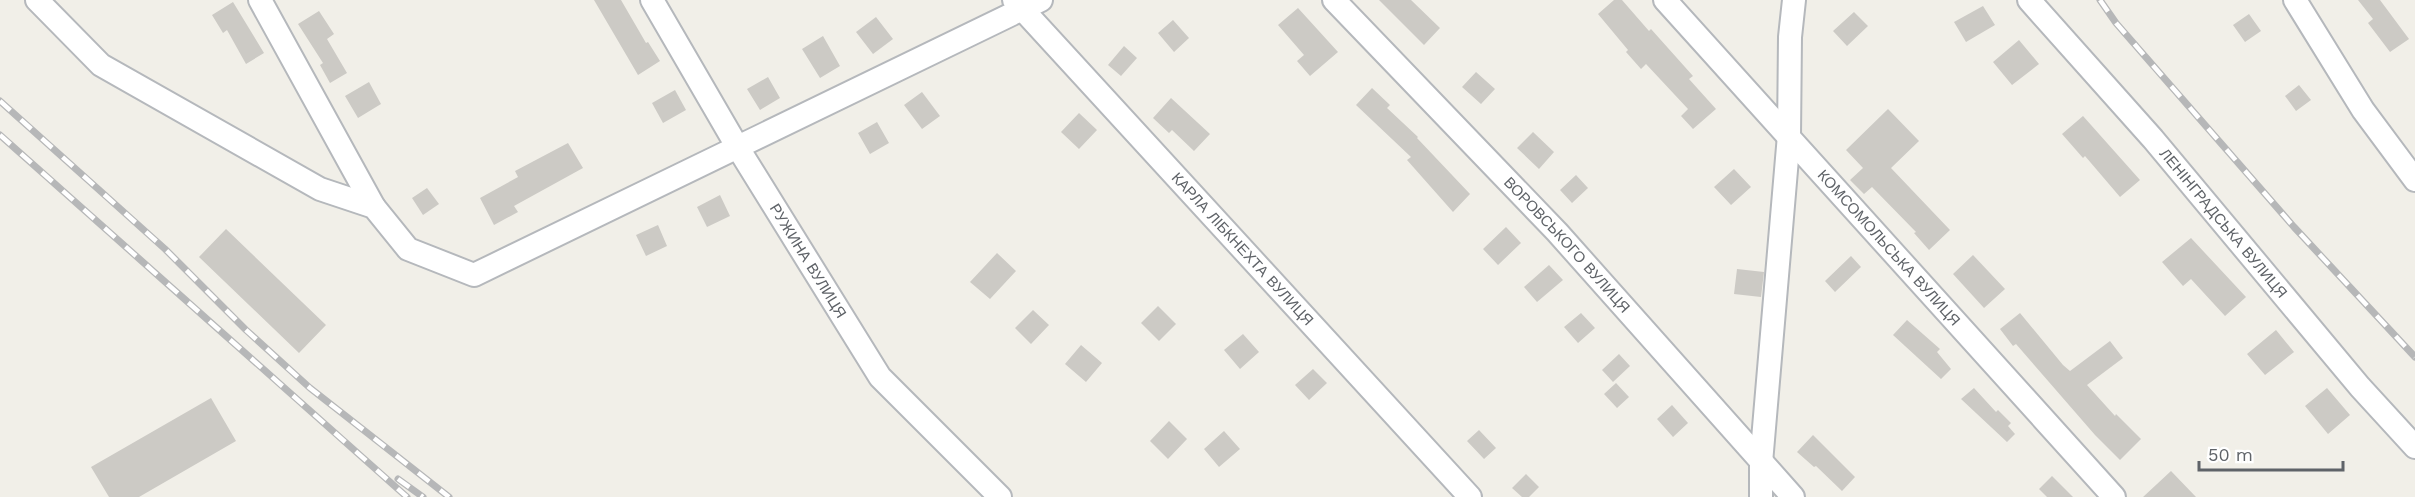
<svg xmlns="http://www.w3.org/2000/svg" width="2415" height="497" font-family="'Work Sans',sans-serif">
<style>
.building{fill:#cccac5}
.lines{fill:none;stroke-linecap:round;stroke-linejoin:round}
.minor-casing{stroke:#b5b8bc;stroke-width:26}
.minor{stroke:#fff;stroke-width:22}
.rail-casing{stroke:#b6b7b8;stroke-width:7}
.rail{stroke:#fff;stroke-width:4.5;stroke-dasharray:14;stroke-linecap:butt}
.labels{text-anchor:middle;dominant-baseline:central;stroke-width:6;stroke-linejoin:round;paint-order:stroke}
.street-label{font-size:15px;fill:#5f6368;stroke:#fff}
</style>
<rect width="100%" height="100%" fill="#f1efe8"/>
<path class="building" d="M594,0H621L646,43L648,42L660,61L638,75Z
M1379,0H1411L1440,28L1424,45Z
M1614,0H1622L1649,31L1651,29L1693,76L1689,79L1716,109L1693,129L1681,116L1688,109L1646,64L1641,69L1626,52L1628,50L1598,14Z
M2358,0H2380L2409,39L2390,52L2368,23L2373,19Z
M233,2L264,53L246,64L227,30L223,33L212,15Z
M1983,6L1995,25L1966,42L1954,22Z
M1298,8L1338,52L1310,76L1297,61L1304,55L1278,25Z
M319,11L334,34L327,39L347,73L330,83L320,65L323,63L298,24Z
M1854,12L1868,26L1847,46L1833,31Z
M2249,14L2261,31L2245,42L2233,25Z
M876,17L893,39L873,54L856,32Z
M1173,20L1189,38L1174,52L1158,33Z
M823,36L840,66L820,78L802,49Z
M2019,40L2039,64L2012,85L1993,62Z
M1124,46L1137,58L1121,76L1108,65Z
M1476,72L1495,89L1481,104L1462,87Z
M768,77L780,98L760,110L747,89Z
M369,82L381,104L358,118L345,96Z
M2299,85L2311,100L2296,111L2285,96Z
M1372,88L1390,105L1387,108L1418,137L1417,138L1470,194L1453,212L1407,160L1411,157L1356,105Z
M675,90L686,110L663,123L652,103Z
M922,92L940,116L922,129L904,105Z
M1171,98L1210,134L1194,151L1172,130L1169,133L1153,118Z
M1888,109L1919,141L1891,168L1950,230L1929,250L1914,233L1916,232L1872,187L1864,194L1850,180L1863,168L1846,150Z
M1079,113L1097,130L1079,149L1061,132Z
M2083,116L2140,180L2120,197L2085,156L2083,158L2062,134Z
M877,122L889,143L870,154L858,133Z
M1533,132L1554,152L1539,169L1517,148Z
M568,143L583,168L514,206L518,212L494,225L480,198L518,177L515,171Z
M1734,169L1751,187L1731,205L1714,187Z
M1576,175L1588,188L1572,203L1560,190Z
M427,188L439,204L423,215L412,198Z
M720,195L730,216L707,227L697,207Z
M658,225L667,246L646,256L636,235Z
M1506,227L1521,243L1498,265L1483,249Z
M226,229L326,325L299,353L199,257Z
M2191,238L2246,297L2225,316L2191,279L2183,286L2162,262Z
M997,253L1016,271L990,299L970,282Z
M1973,255L2005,289L1984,308L1953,274Z
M1851,256L1861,267L1835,292L1825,281Z
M1549,265L1563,280L1537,302L1524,287Z
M1737,269L1764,272L1761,297L1734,294Z
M1158,306L1176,324L1159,341L1141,323Z
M1033,310L1049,325L1031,344L1015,328Z
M1581,313L1595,328L1578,343L1564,327Z
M2020,313L2063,365L2070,371L2110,341L2123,358L2087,385L2115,416L2116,414L2141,439L2120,460L2095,435L2016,344L2013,346L2000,329Z
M1907,320L1940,349L1937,352L1951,369L1941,379L1893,335Z
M2276,330L2294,352L2265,375L2247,354Z
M1243,334L1259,352L1240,369L1224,350Z
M1081,345L1102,363L1086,382L1065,364Z
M1619,354L1630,366L1613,382L1602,370Z
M1313,369L1327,383L1309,400L1295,385Z
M1616,383L1629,397L1617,408L1604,394Z
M1974,388L1996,412L1998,410L2011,423L2008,426L2015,434L2007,442L1961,399Z
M2327,388L2350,415L2328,434L2305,406Z
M211,398L236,441L139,497H109L91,467Z
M1672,405L1688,423L1673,437L1657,419Z
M1169,421L1187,439L1168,459L1150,441Z
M1479,430L1496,448L1484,459L1467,441Z
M1224,431L1240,449L1219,467L1204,449Z
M1813,435L1855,477L1842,491L1816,466L1814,467L1797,452Z
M2171,471L2196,497H2143Z
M1526,474L1539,487L1529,497H1522L1512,488Z
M2052,476L2073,497H2047L2039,489Z"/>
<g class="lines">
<defs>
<g id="minor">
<path d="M37,0L101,65L320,189L374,207L408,249L474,275L1041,0"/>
<path d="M260,0L374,207"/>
<path id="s1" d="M652,0L738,148L880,377L1000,497"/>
<path id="s2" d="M1014,0L1470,497"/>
<path id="s3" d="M1334,0L1557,232L1793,497"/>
<path id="s4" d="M1665,0L2114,497"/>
<path id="s5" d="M2029,0L2153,139L2360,387L2415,447"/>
<path d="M2295,0L2363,110L2415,180"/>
<path d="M1761,497V463L1789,135L1790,37L1794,0"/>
</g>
</defs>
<use href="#minor" class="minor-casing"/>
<use href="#minor" class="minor"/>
<defs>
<path id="rail" d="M2100,0L2116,23L2294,227L2415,357
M0,101L165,249L246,330L310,388L449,497
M0,135L407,497
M398,479L423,497"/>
</defs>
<use href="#rail" class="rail-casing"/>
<use href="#rail" class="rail"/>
</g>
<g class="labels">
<g class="street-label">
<text stroke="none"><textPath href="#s5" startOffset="296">ЛЕНІНГРАДСЬКА ВУЛИЦЯ</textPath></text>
<text stroke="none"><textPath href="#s3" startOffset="338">ВОРОВСЬКОГО ВУЛИЦЯ</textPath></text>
<text stroke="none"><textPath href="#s2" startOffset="338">КАРЛА ЛІБКНЕХТА ВУЛИЦЯ</textPath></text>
<text stroke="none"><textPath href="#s4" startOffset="334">КОМСОМОЛЬСЬКА ВУЛИЦЯ</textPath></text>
<text stroke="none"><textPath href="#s1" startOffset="304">РУЖИНА ВУЛИЦЯ</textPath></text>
</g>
</g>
<path d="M2199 461v9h144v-9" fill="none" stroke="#5f6368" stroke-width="3"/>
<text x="2208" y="461" font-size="18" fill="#5f6368" stroke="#ffffff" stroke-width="4.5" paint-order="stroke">50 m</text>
</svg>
